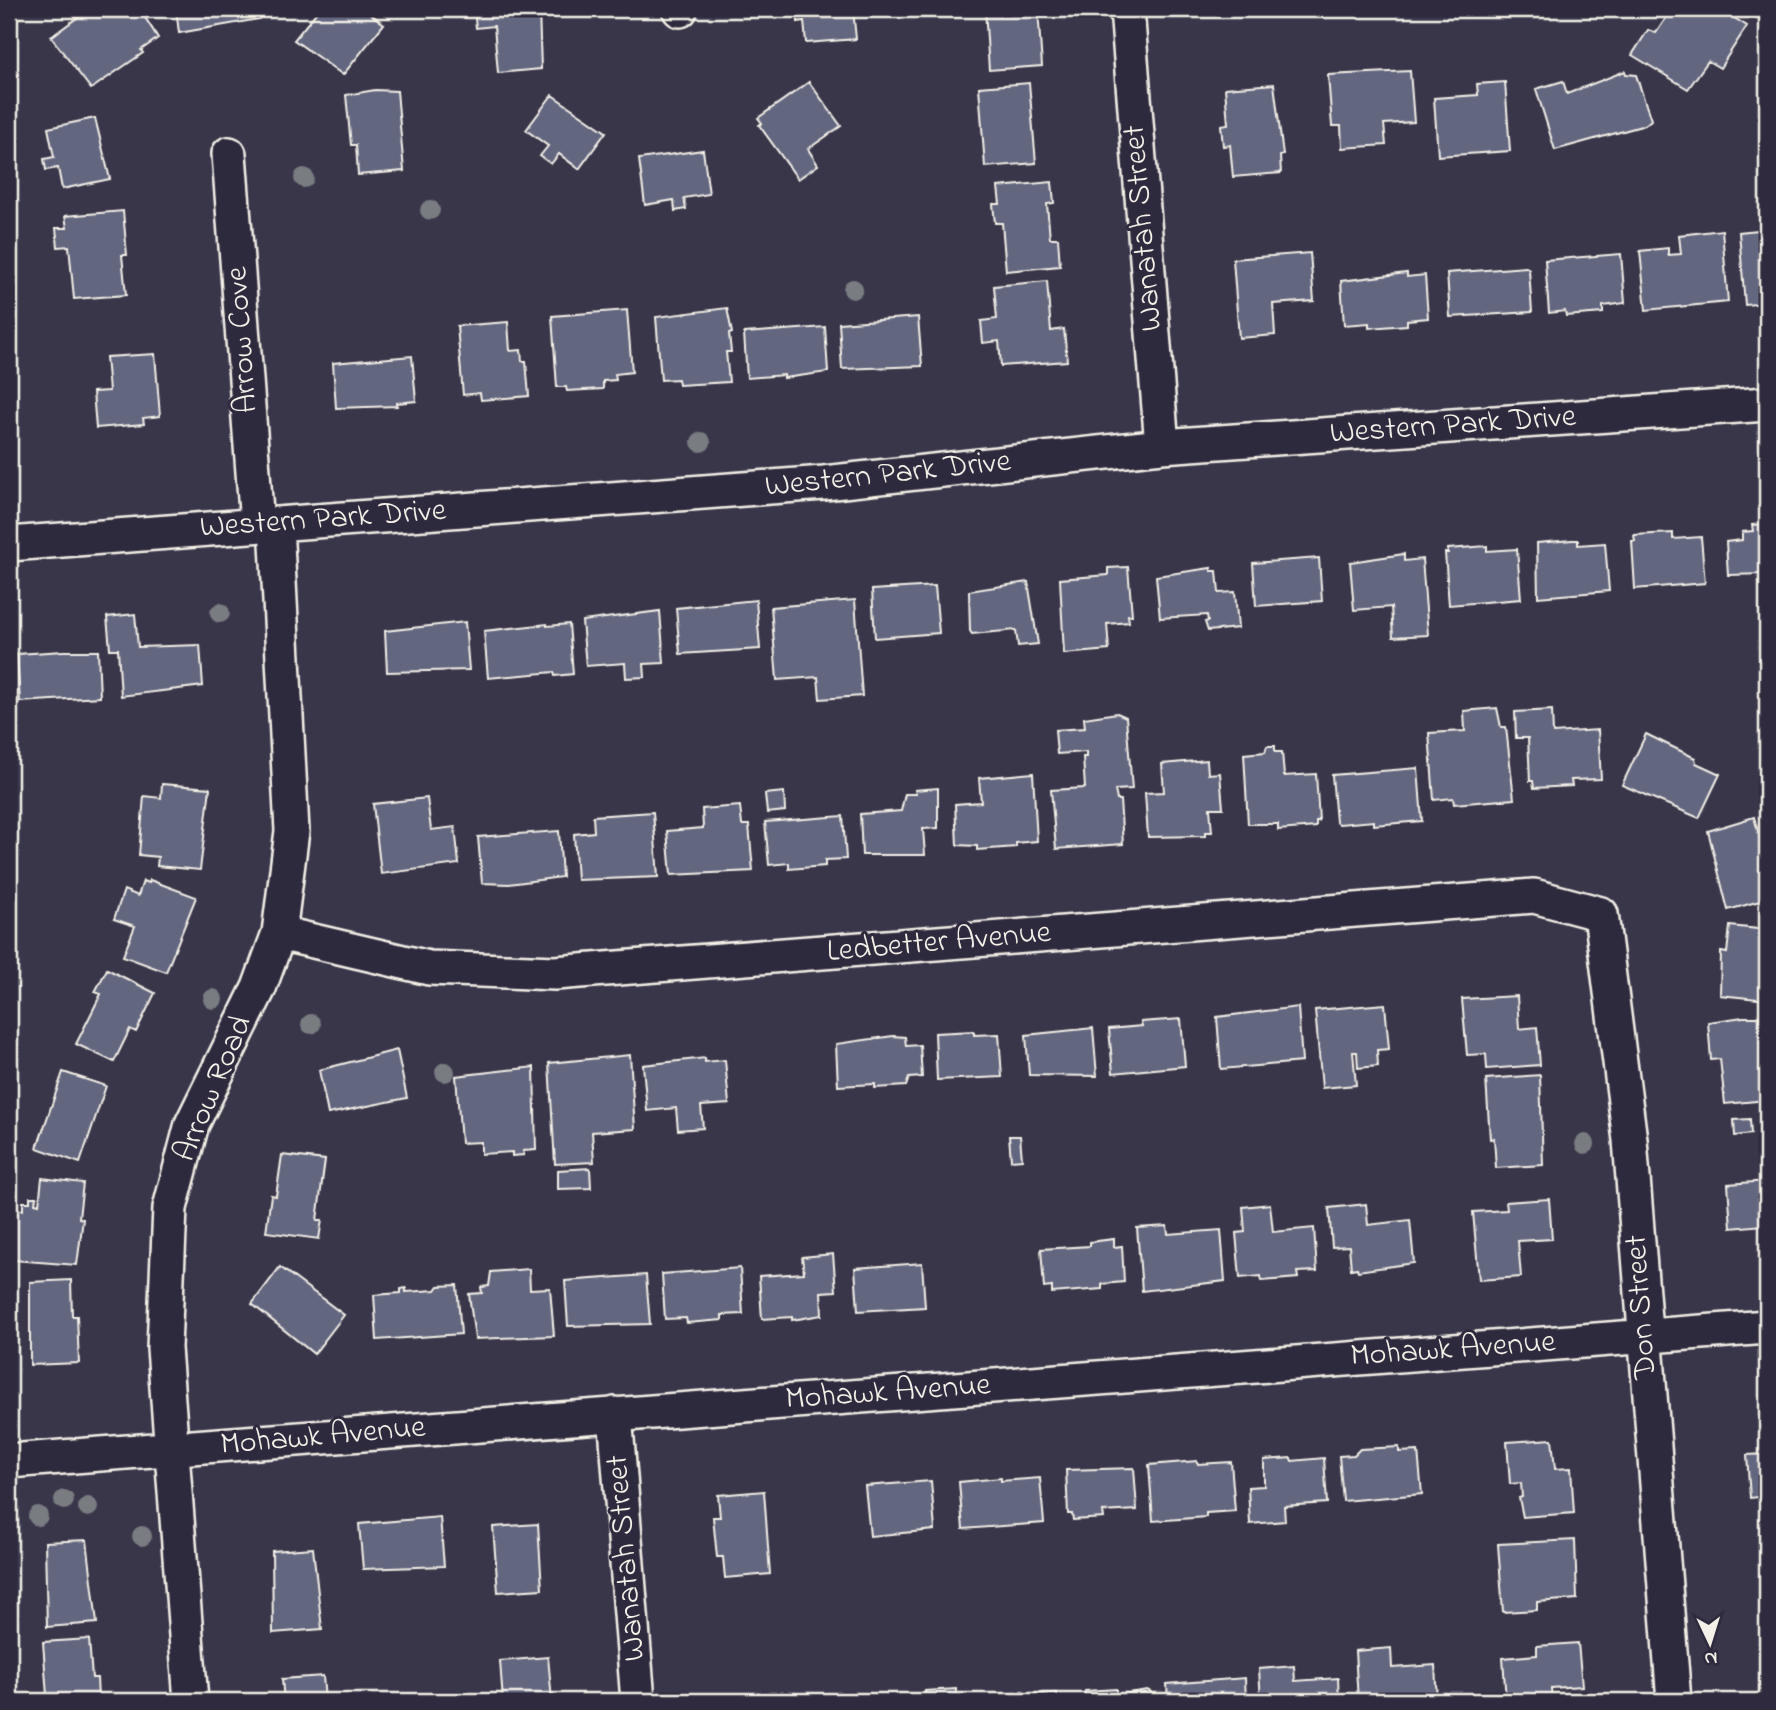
<svg xmlns="http://www.w3.org/2000/svg" width="1776" height="1710" font-family="'Indie Flower',sans-serif">
<style>
.building{fill:#62667f;stroke:#f4f1e8;stroke-width:2}
.lines{fill:none;stroke-linecap:round;stroke-linejoin:round}
.minor-casing{stroke:#f4f1e8;stroke-width:38}
.minor{stroke:#2f2a3d;stroke-width:33}
.tree{fill:#797c81}
.labels{text-anchor:middle;dominant-baseline:central;stroke-width:6;stroke-linejoin:round;paint-order:stroke}
.street-label{font-size:32px;fill:#f4f1e8;stroke:#2f2a3d}
</style>
<rect width="100%" height="100%" fill="#39364a"/>
<filter id="ink" filterUnits="userSpaceOnUse"><feTurbulence type="fractalNoise" baseFrequency=".0143" numOctaves="2"/><feDisplacementMap in="SourceGraphic" scale="14" xChannelSelector="R" yChannelSelector="G"/><feConvolveMatrix kernelMatrix="1 2 1 2 8 2 1 2 1" color-interpolation-filters="sRGB"/></filter>
<g filter="url(#ink)">
<path class="building" d="M89,9H135L146,19L158,38L141,50L143,53L91,89L51,37Z
M176,9H258L259,19L179,33Z
M319,9H364L384,24L343,75L294,40Z
M474,9H539L541,69L498,73L494,26L476,28Z
M797,9H853L856,39L806,43L804,21L798,22Z
M985,9H1038L1042,66L989,70Z
M1665,9H1720L1747,26L1720,68L1708,61L1688,89L1632,55L1648,30L1656,33L1670,12Z
M1410,71L1414,122L1384,124L1386,145L1342,148L1341,126H1332L1328,75Z
M1625,71L1626,74L1636,75L1651,120L1645,125L1555,150L1536,89L1563,81L1567,94Z
M809,82L841,126L808,149L818,165L798,179L759,125L762,123L758,118Z
M1505,82L1510,151L1438,156L1434,98L1478,95L1477,84Z
M1029,83L1036,163L985,167L979,87Z
M1274,84L1283,155L1280,156L1281,173L1233,177L1230,145L1223,146L1221,125L1228,124L1225,88Z
M375,90L397,91L404,171L358,175L356,145H351L346,95Z
M552,95L606,132L579,169L559,154L551,164L540,156L548,146L526,130Z
M95,118L110,179L62,189L58,168L46,170L44,159L54,157L48,128Z
M703,150L709,194L684,198L686,209L675,211L674,200L645,205L639,159Z
M1052,182L1054,203L1047,204L1050,238H1058L1060,266L1006,271L1002,223H995L993,204H1000L998,187Z
M123,211L127,255H122L126,295L74,299L69,246L58,247L56,228H67L65,216Z
M1767,229V303L1745,305L1739,232Z
M1722,230L1728,302L1646,310L1640,251L1668,248V255L1681,254L1679,235Z
M1310,253L1314,301L1273,304L1275,335L1239,338L1233,259Z
M1621,254L1625,303L1603,306V313L1566,316L1565,311L1549,313L1545,260Z
M1526,267L1529,270L1532,312L1450,317L1447,273Z
M1407,273V277L1425,275L1428,318L1407,320V325L1369,328V323L1344,325L1341,281Z
M1047,281L1051,331L1064,329L1067,361L1001,366L999,341L983,343L981,321L997,319L994,286Z
M727,308L732,333L729,334L731,352H726L729,382L679,385L678,379L661,380L656,317Z
M627,310L632,372L615,374L616,380L603,381V389L567,391L566,387H557L552,316Z
M918,317L922,366L842,369L839,323Z
M508,322L510,351L521,350L522,361H526L529,396L481,400L480,393L463,395L457,326Z
M825,327L828,372L784,378V375L747,378L744,333Z
M155,354L160,416L143,418L144,424L96,428L93,392L109,391L106,357Z
M412,356L416,401L397,403V406L336,408L333,363Z
M1767,524V574L1728,575L1726,542L1742,540V532L1753,531L1752,525Z
M1673,533V539L1701,537L1705,583L1635,589L1632,541H1635L1634,535Z
M1572,540H1578V545L1605,543L1609,591L1538,597L1537,543Z
M1487,546V551L1517,549L1521,599L1449,605L1445,553H1448V549Z
M1404,554V561L1422,559L1428,635L1393,637L1391,607L1354,610L1350,562Z
M1319,558L1322,601L1256,606L1253,563Z
M1128,567L1132,615H1128L1129,622L1107,624L1109,650L1064,654L1060,579L1108,575V568Z
M1211,568V571H1217L1219,593L1235,592L1238,628L1208,631L1205,622L1208,621L1207,615L1160,618L1156,576Z
M1028,582L1038,644L1018,646L1016,630L972,634L970,631L969,591Z
M935,586L939,633L875,638L872,590Z
M756,600L760,649L680,654L676,608Z
M855,600L862,696L820,699L818,677L777,680L771,607Z
M660,611L664,663L644,664L645,677L626,678L625,663L586,666L582,621Z
M135,614L138,647L200,645L203,686L121,696L118,649H110L107,617Z
M465,622L469,670L387,672L385,631Z
M547,624V626L569,624L573,674L555,676L554,672L488,678L484,631Z
M64,651H98L100,697L20,702L17,654Z
M1497,708L1501,727H1506L1514,799L1454,804L1453,798L1434,800L1429,733L1465,731L1464,711Z
M1552,710L1553,733L1598,730L1601,779L1571,780L1572,786L1534,788L1533,781H1530L1528,738H1516L1515,712Z
M1117,713L1126,717L1132,789L1115,790L1117,800H1120L1123,844L1056,849L1051,790L1085,788L1083,757H1086V752L1057,754L1055,730L1085,728L1084,718Z
M1646,734L1695,758L1696,763L1720,774L1699,818L1622,785Z
M1267,746H1275V752H1282L1284,776L1316,774L1319,821H1316V827L1278,830V824H1248L1244,754L1265,752Z
M1207,760L1208,774L1220,773L1223,808H1210L1212,832H1205V836L1148,837L1145,793L1164,792L1162,764Z
M1418,768L1422,821L1374,825V821L1339,824L1336,822L1332,775Z
M1033,773L1037,841L1016,843V847L977,850V846L957,845L955,804L981,802L979,778Z
M162,784L210,788L200,870L157,866L158,857L139,855L144,796L161,798Z
M938,788V828L923,829L925,855H862L860,814L901,811L905,794H916L915,790Z
M784,792L785,811L767,813L765,794Z
M427,798L431,830L455,827L459,864L381,874L373,804Z
M740,806L742,825H749L753,871L671,875L667,831L703,828L702,809Z
M653,812L658,877L577,880L574,834L594,832L593,816Z
M843,816L846,859L825,860V866L789,869V863L769,865L765,822Z
M1754,817L1762,845L1766,844L1767,848V899L1728,910L1708,831Z
M559,831L562,877L509,884L482,883L478,837Z
M150,880L196,897L166,972L123,956L135,926L114,919L124,890L138,896L143,881L149,883Z
M1730,926L1767,930V1000L1720,995L1721,952L1727,953Z
M107,969L155,993L136,1032L130,1029L114,1062L76,1044L101,994L95,992Z
M1517,996L1519,1029L1537,1027L1540,1065L1487,1069L1486,1054L1467,1055L1462,999Z
M1385,1004L1389,1049L1377,1050L1378,1066L1358,1068L1357,1052H1353L1356,1085L1322,1088L1315,1010Z
M1298,1007L1302,1062L1221,1069L1217,1017Z
M1743,1017H1767V1100L1725,1104L1720,1059L1711,1060L1708,1022Z
M1181,1019L1185,1066L1113,1073L1109,1029L1142,1026L1141,1022Z
M1093,1028L1097,1076L1029,1075L1026,1035Z
M974,1031V1035L999,1034L1002,1077L937,1080L935,1033Z
M893,1036L905,1037L906,1046L920,1045L922,1077L909,1078L906,1086L875,1088V1084L838,1086L836,1044Z
M397,1050L407,1098L328,1114L319,1070Z
M630,1055L635,1129L592,1132L594,1162L555,1164L549,1063Z
M705,1058V1062L725,1060L729,1104L701,1106L703,1128L678,1130L676,1108L647,1111L643,1065Z
M534,1067L536,1150L523,1151L524,1155L512,1156V1152L481,1154V1142L461,1143L456,1076Z
M63,1072L106,1086L80,1163L37,1148Z
M1540,1075L1543,1165L1496,1168L1494,1138L1490,1139L1486,1079Z
M1750,1119L1751,1134L1735,1136L1734,1120Z
M1009,1136H1020L1022,1159L1011,1160Z
M282,1155L325,1160L317,1220H322L319,1239L266,1232L271,1195L276,1196Z
M590,1168L591,1188L558,1189V1170Z
M42,1178L83,1183L79,1218L83,1219L77,1265L13,1260L9,1257L14,1209L23,1210V1202H30V1197H36L35,1203L39,1204Z
M1767,1181V1241H1765L1764,1225L1731,1228L1728,1184Z
M1549,1199L1552,1239L1518,1241L1521,1277L1479,1280L1473,1212L1507,1210L1506,1202Z
M1270,1204L1273,1232L1314,1228L1317,1271L1297,1272L1298,1278L1262,1281L1261,1276L1240,1278L1236,1233L1245,1232L1243,1207Z
M1366,1204L1368,1225L1410,1220L1414,1263L1358,1271L1357,1268L1351,1269L1349,1246L1332,1247L1329,1208Z
M1167,1226L1168,1234L1221,1230L1225,1281L1142,1291L1137,1228Z
M1114,1239V1247L1122,1246L1124,1282L1102,1284V1289L1052,1293V1287L1044,1288L1041,1249L1090,1246V1242Z
M833,1254L836,1291L821,1292L822,1315L792,1320V1317L762,1319L759,1276L804,1273L802,1257Z
M922,1263L925,1307L858,1311L855,1268Z
M280,1267L344,1315L314,1354L252,1304Z
M740,1268L743,1314L722,1315V1320L687,1323L686,1318L665,1319L662,1274Z
M529,1269L530,1289L550,1288L554,1336L475,1339L469,1294L482,1293L481,1287L489,1286L491,1272Z
M646,1275L650,1324L568,1326L565,1281Z
M71,1280L72,1316H77L79,1363L30,1365V1282Z
M457,1285L461,1334L377,1340L374,1295L401,1293V1289L406,1288V1292L436,1290L439,1286Z
M1764,1422H1767V1496L1750,1498L1747,1455L1767,1454Z
M1552,1439L1555,1469L1571,1468L1574,1513L1523,1517L1519,1498L1522,1497L1521,1483L1510,1484L1507,1442Z
M1399,1447V1452L1418,1451L1422,1494L1343,1501L1339,1456L1354,1455L1360,1449Z
M1291,1458L1292,1461L1324,1458L1327,1503L1284,1506L1285,1521L1250,1524L1248,1487L1264,1486V1460Z
M1197,1461L1198,1464L1231,1462L1235,1511L1206,1513V1517L1153,1521L1149,1465Z
M1134,1468L1137,1510L1103,1512L1104,1518L1073,1520L1072,1514H1068L1066,1470Z
M1001,1478V1481L1040,1478L1044,1523L963,1529L959,1482Z
M931,1481L935,1530L870,1536L865,1486Z
M764,1491L770,1574L725,1578L723,1557H717L713,1517H720L718,1495Z
M440,1517L444,1566L363,1569L359,1524Z
M538,1524L542,1589L498,1592L493,1527Z
M87,1540L97,1623L47,1627L45,1542Z
M1575,1540L1577,1599L1537,1602V1610L1503,1612L1498,1544Z
M313,1548L322,1629L273,1633L272,1551Z
M89,1639L92,1678H97L98,1698L95,1701H43L42,1697L47,1696L43,1642Z
M1578,1643L1582,1686L1551,1688L1552,1701H1506L1503,1658L1537,1655V1646Z
M1391,1648L1392,1668L1435,1665L1437,1701H1358L1355,1651Z
M548,1657L552,1700L503,1701L500,1661Z
M1294,1666L1295,1681L1338,1678L1339,1701H1261L1259,1669Z
M323,1676L325,1701H284L282,1679Z
M1245,1678L1246,1701H1168L1167,1684Z
M956,1689L957,1701H925V1691Z
M1116,1689V1695L1147,1690L1151,1692L1152,1701H1083L1085,1691Z
M1023,1692V1695L1057,1693V1701H975L974,1698Z
M772,1697V1701H729V1700Z"/>
<g class="lines">
<defs>
<path id="minor" d="M679,9L680,10
M1127,9L1162,446
M229,154L257,525
M9,544L824,483L1162,446L1767,404
M279,933L429,968L555,973L1534,896L1601,914L1630,1140L1674,1701
M615,1414L638,1701
M9,1461L1767,1327
M191,1701L164,1348L170,1208L192,1124L259,988L279,933L292,831L276,524"/>
</defs>
<use href="#minor" class="minor-casing"/>
<use href="#minor" class="minor"/>
</g>
<g class="tree">
<circle cx="304" cy="178" r="10"/>
<circle cx="430" cy="210" r="10"/>
<circle cx="853" cy="289" r="10"/>
<circle cx="701" cy="442" r="10"/>
<circle cx="220" cy="613" r="10"/>
<circle cx="213" cy="999" r="10"/>
<circle cx="311" cy="1024" r="10"/>
<circle cx="445" cy="1072" r="10"/>
<circle cx="1585" cy="1144" r="10"/>
<circle cx="64" cy="1500" r="10"/>
<circle cx="88" cy="1507" r="10"/>
<circle cx="38" cy="1516" r="10"/>
<circle cx="142" cy="1536" r="10"/>
</g>
</g>
<g class="labels">
<g class="street-label">
<text transform="translate(1144 228) rotate(-95)">Wanatah Street</text>
<text transform="translate(243 340) rotate(-94)">Arrow Cove</text>
<text transform="translate(1453 426) rotate(-4)">Western Park Drive</text>
<text transform="translate(888 475) rotate(-6)">Western Park Drive</text>
<text transform="translate(323 520) rotate(-4)">Western Park Drive</text>
<text transform="translate(939 943) rotate(-5)">Ledbetter Avenue</text>
<text transform="translate(214 1089) rotate(-67)">Arrow Road</text>
<text transform="translate(1642 1307) rotate(-94)">Don Street</text>
<text transform="translate(1453 1350) rotate(-4)">Mohawk Avenue</text>
<text transform="translate(888 1393) rotate(-4)">Mohawk Avenue</text>
<text transform="translate(323 1437) rotate(-5)">Mohawk Avenue</text>
<text transform="translate(627 1558) rotate(-95)">Wanatah Street</text>
</g>
</g>
<rect width="1776" height="1710" fill="none" stroke="#2f2a3d" stroke-width="35"/>
<rect x="18" y="18" width="1741" height="1675" fill="none" stroke="#f4f1e8" stroke-width="2.5" filter="url(#ink)"/>
<g transform="translate(1710 1643) rotate(176)" stroke="#2f2a3d" stroke-width="5" paint-order="stroke">
<path d="M0-5L12 26L0 18L-12 26Z" fill="#f4f1e8"/>
<text y="-10" font-size="19" font-weight="bold" text-anchor="middle" fill="#f4f1e8">N</text>
</g>
</svg>
